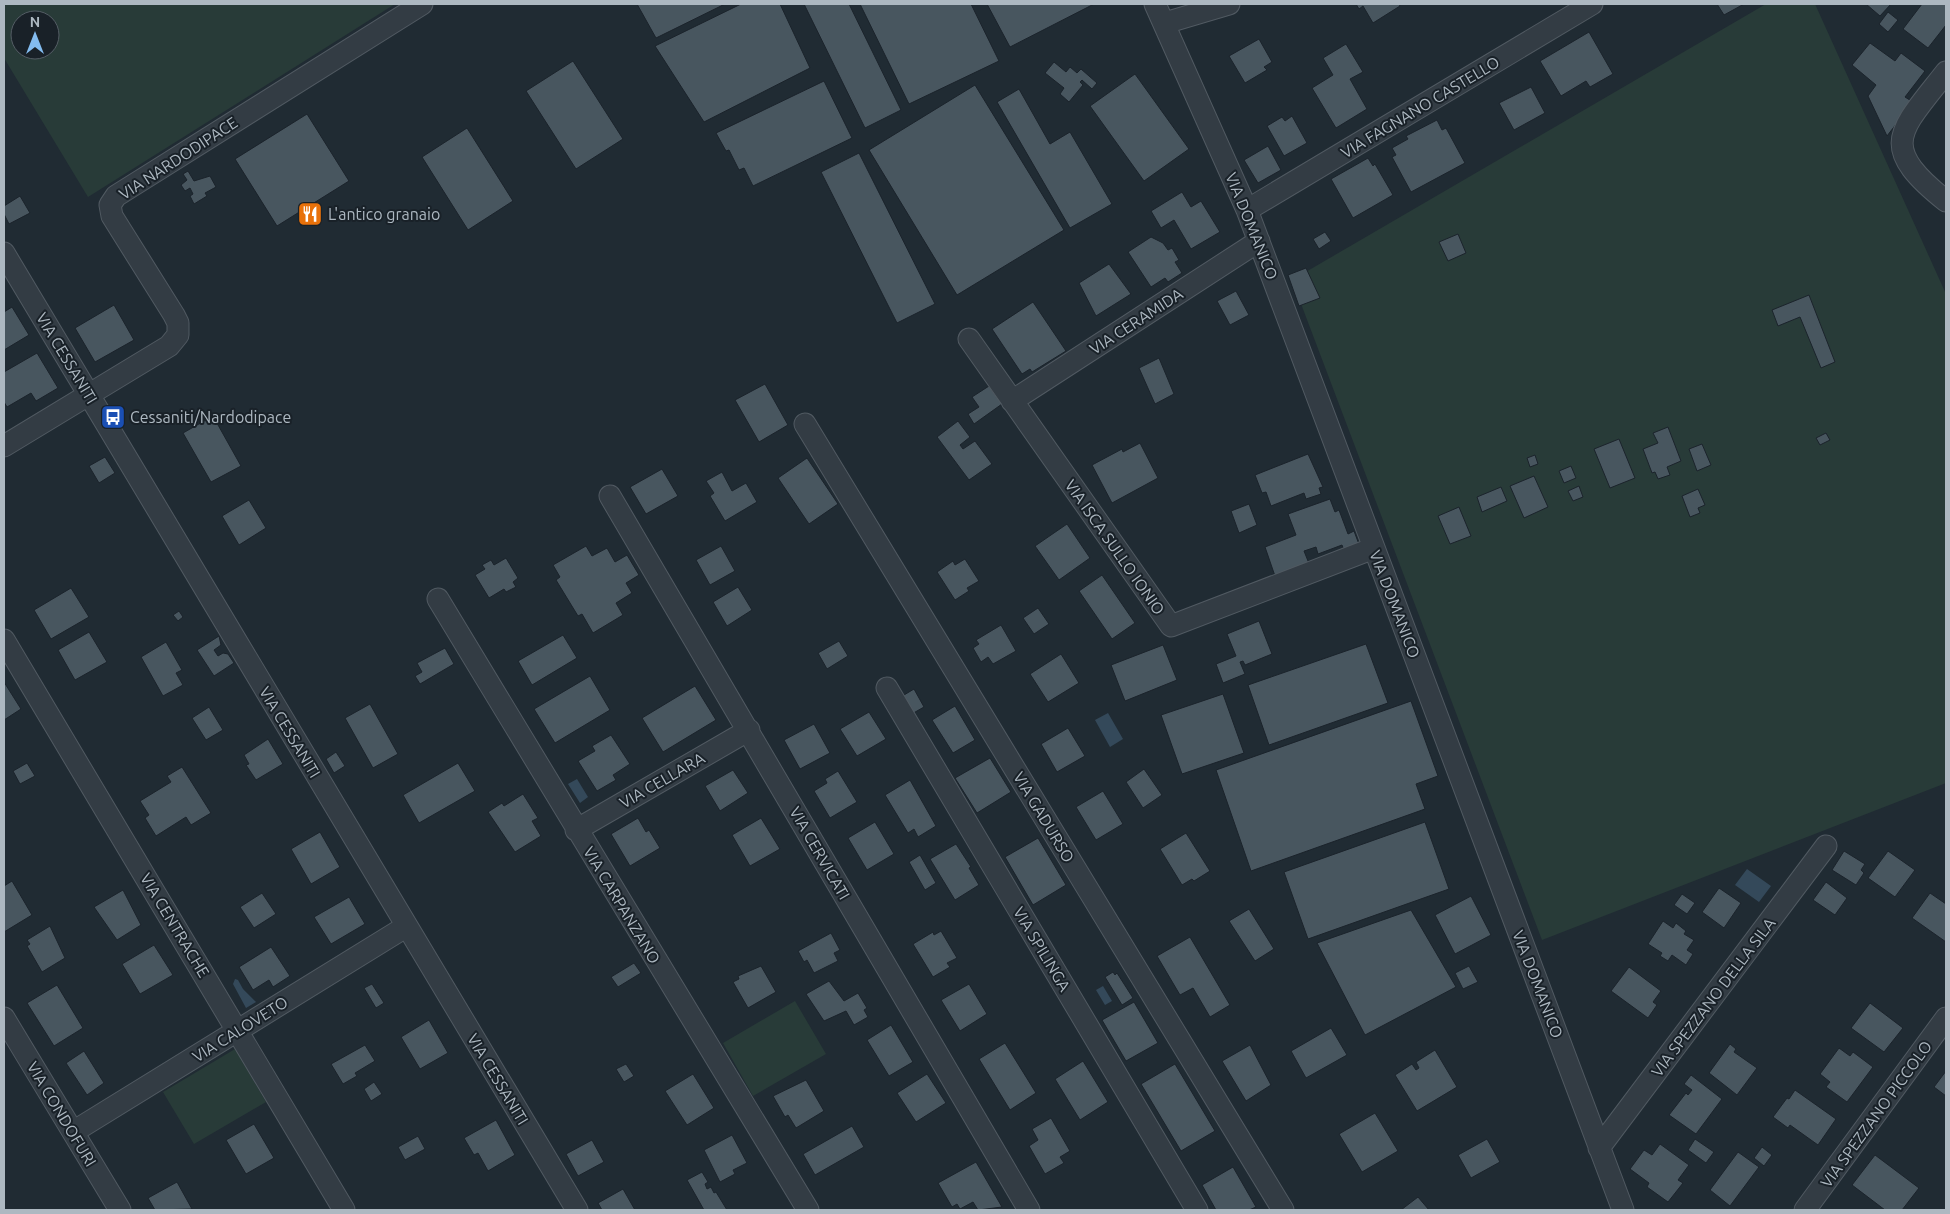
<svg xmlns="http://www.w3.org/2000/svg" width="1950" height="1214" font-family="Ubuntu,sans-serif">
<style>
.green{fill:#283b38;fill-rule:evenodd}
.water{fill:#34495a}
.building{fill:#48565f;stroke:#1b232b}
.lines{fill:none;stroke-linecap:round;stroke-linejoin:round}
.minor-casing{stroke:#515a62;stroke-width:23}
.minor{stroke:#333c44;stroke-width:21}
.labels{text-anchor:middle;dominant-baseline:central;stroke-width:4;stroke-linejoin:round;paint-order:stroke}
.street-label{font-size:16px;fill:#adb8c1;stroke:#192128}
.poi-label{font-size:16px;fill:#adb8c1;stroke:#192128;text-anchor:start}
</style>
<rect width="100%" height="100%" fill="#202b33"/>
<path class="green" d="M4,4H395L88,197L4,58ZM20,20H50V50H20Z
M1766,4H1815L1946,294V783L1542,940L1292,280Z
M795,1001L826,1054L753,1096L723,1043Z
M235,1049L266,1102L194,1144L163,1092Z"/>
<path class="water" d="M1108,713L1123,739L1110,747L1095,720Z
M577,779L588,797L580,803L568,784Z
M1747,869L1771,886L1759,902L1735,885Z
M235,979L238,980L243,989L256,1002L246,1008L233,984Z
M1103,986L1112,1001L1105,1005L1096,990Z"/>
<path class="building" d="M637,4H725L656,38Z
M741,4H780L810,68L704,122L655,46Z
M804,4H849L901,110L865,128Z
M860,4H971L999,61L909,104Z
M987,4H1094L1010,47Z
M1356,4H1399L1400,6L1373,23L1363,6L1359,9Z
M1717,4H1744L1724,15Z
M1866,4H1891L1880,16Z
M1922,4H1946V25L1928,48L1903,29Z
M1888,12L1898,20L1888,32L1879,24Z
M1589,32L1613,74L1590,87L1586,81L1561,96L1540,61Z
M1259,39L1272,62L1264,67L1267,70L1245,83L1229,56Z
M1870,43L1895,61L1901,53L1925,71L1905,97L1913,102L1887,136L1868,96L1876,85L1852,65Z
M1346,44L1363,72L1350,79L1367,109L1336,128L1312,88L1333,75L1323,58Z
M573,61L623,139L576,169L526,91Z
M1054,62L1066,72L1070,67L1077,73L1081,69L1097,83L1092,89L1082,80L1080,82L1083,85L1069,102L1060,94L1064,88L1045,73Z
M1135,74L1189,149L1144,181L1090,106Z
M824,81L852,138L753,186L744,168L739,170L729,150L726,151L716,133Z
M975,85L1064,230L957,295L869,150Z
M1531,87L1545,113L1514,130L1499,103Z
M1019,89L1050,144L1070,132L1112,204L1070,228L997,102Z
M307,114L349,181L277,226L235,159Z
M1292,116L1307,143L1284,156L1267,126L1282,117L1285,121Z
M1437,120L1442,130L1446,128L1465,163L1411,192L1392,157L1396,155L1392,148L1408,139L1406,136Z
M467,128L513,201L468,230L422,157Z
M1268,146L1281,170L1258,183L1244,160Z
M859,153L935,304L897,323L821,172Z
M1368,158L1373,166L1375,164L1393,195L1353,218L1331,179Z
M188,171L194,181L210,176L216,187L205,193L207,196L194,204L190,196L193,194L190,188L185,191L181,185L187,180L183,174Z
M1182,192L1191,207L1201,201L1220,232L1191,249L1174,220L1161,228L1151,211Z
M20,196L30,213L9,224L4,214V206Z
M1325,232L1331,241L1319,249L1313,239Z
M1458,234L1466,253L1448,261L1439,242Z
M1151,237L1163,243L1168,250L1172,248L1179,260L1175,262L1182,273L1168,282L1165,278L1151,287L1128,252Z
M1109,264L1131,294L1096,316L1079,283Z
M1306,268L1320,298L1299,306L1288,275Z
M1236,291L1249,315L1230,325L1217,301Z
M1809,295L1835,362L1821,368L1800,317L1778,326L1772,310Z
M1033,302L1066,351L1032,372L1030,369L1022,374L992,329Z
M114,305L134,340L95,362L75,328Z
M12,307L29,335L4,350V312Z
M37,353L58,388L36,401L31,393L7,407L4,402V372Z
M1159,358L1174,394L1155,404L1139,368Z
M765,384L788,425L759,442L735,400Z
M989,386L1002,404L974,424L968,414L979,407L972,397Z
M213,416L241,466L211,482L183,433Z
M958,421L970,437L960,445L963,449L975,441L992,464L969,480L937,437Z
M1668,427L1681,461L1667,467L1670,475L1658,479L1655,472L1652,473L1643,449L1658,443L1653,433Z
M1826,433L1830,440L1820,445L1816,438Z
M1619,439L1635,478L1610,488L1594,449Z
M1140,443L1158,478L1112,503L1092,465L1122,449L1123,452Z
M1702,444L1711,465L1697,471L1689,449Z
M1308,454L1323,487L1319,488L1321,494L1306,499L1304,493L1271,506L1266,492L1262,493L1255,475Z
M1535,455L1538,464L1530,467L1527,458Z
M105,457L115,473L99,483L89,466Z
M807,458L838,504L809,524L778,478Z
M1571,466L1576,478L1564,483L1559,471Z
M662,469L678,496L646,514L630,487Z
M722,472L732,491L746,483L757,502L725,521L710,496L714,493L706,481Z
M1534,476L1548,507L1524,518L1510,486Z
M1579,486L1583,497L1573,501L1568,491Z
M1501,487L1507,501L1482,512L1477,497Z
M1698,489L1705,505L1698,508L1700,513L1690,517L1682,496Z
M1330,499L1335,512L1339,510L1348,534L1354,531L1360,547L1345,553L1342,545L1318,554L1316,547L1304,551L1310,566L1276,579L1265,547L1296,535L1288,514Z
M249,500L266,528L239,545L222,516Z
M1249,504L1257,525L1239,533L1231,511Z
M1459,507L1471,536L1450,544L1438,516Z
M1067,524L1090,558L1059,580L1035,546Z
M586,546L592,556L607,548L615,562L627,555L639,575L626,583L632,593L616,603L623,615L593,633L582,614L578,616L556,580L560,577L553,565Z
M721,546L735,571L710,585L696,560Z
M506,558L518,578L513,582L516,587L506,592L504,589L489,598L475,575L485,569L482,565L491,560L494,565Z
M965,559L979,581L967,588L969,591L955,600L937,572L953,561L955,565Z
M1102,575L1135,623L1112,639L1079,591Z
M738,587L752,610L727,626L713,602Z
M71,588L89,617L51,639L34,610Z
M1038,608L1049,624L1034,634L1023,618Z
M179,611L183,617L178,621L173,615Z
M1259,621L1272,654L1245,665L1243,661L1240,662L1245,674L1223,683L1216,664L1236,656L1227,634Z
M1001,625L1016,651L993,664L988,657L981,662L973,648L979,644L976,640Z
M89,632L107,662L75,680L58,650Z
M563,635L577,658L532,685L518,661Z
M219,636L221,645L214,650L218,656L223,653L228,654L234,663L214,676L197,650Z
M839,641L848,656L827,669L818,653Z
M166,642L182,670L176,673L183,685L163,696L141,657Z
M1366,644L1388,703L1269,745L1248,685Z
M1163,645L1177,680L1125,701L1111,665Z
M445,648L454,664L420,684L415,676L422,672L417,663Z
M1061,654L1079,683L1048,702L1030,674Z
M590,676L610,710L555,743L534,709Z
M4,682L21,709L4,720Z
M695,686L716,720L663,752L642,718Z
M914,689L924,707L910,715L899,698Z
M1223,694L1244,753L1182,774L1161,715Z
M1411,701L1438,776L1416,784L1425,809L1251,871L1216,770Z
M370,704L398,754L373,768L345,718Z
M955,706L975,740L953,753L932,720Z
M209,707L223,730L206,740L192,718Z
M869,712L886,739L857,756L840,729Z
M814,724L830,753L800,769L784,740Z
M1068,728L1085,756L1057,772L1041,744Z
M611,735L630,764L613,775L616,780L597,791L578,761L595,751L592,746Z
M268,739L283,764L256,780L246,765L249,764L244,755Z
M336,752L345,766L334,773L326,759Z
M990,758L1011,792L977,813L955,778Z
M27,763L35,776L20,784L13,771Z
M458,763L475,791L419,823L403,795Z
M182,767L211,813L191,825L186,817L156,836L145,818L149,815L140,801L171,782L167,776Z
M1144,769L1162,795L1143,808L1126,782Z
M733,770L748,793L720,811L705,786Z
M838,771L857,802L830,818L814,791L827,783L825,779Z
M910,780L936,826L918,837L914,829L908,833L885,795Z
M1103,791L1123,824L1096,840L1076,807Z
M523,794L538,818L532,821L541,836L515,852L488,812L502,803L504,806Z
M638,818L646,832L649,830L660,848L630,866L611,834Z
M761,818L780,849L750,866L732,835Z
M875,822L894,854L867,870L848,838Z
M1425,822L1449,889L1308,939L1284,872Z
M320,832L340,867L311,884L291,849Z
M1186,833L1210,871L1194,881L1192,879L1182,885L1160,849Z
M1038,838L1066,885L1033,905L1005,857Z
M956,844L971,867L969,868L979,885L955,900L930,859Z
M1844,851L1865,864L1861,870L1864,873L1856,885L1832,870Z
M1888,851L1915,870L1895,897L1868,878Z
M920,855L936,883L925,890L909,862Z
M12,881L32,915L4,932V886Z
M1826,882L1847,898L1835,915L1813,900Z
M1719,888L1741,903L1724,928L1702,912Z
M123,890L141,925L117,940L94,907Z
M262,893L276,914L254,928L240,907Z
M1930,893L1946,904V942L1912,918Z
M1682,894L1695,903L1687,914L1674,905Z
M1471,896L1491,935L1455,954L1435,915Z
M349,897L365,924L331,944L314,917Z
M1249,909L1274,949L1255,961L1229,921Z
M1411,910L1456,987L1365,1035L1317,943Z
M1663,921L1673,928L1676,923L1686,931L1684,934L1694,940L1687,950L1693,954L1686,965L1672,955L1668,961L1660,956L1662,953L1648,944Z
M50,926L65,958L42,972L27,946L30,944L27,940Z
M941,931L957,958L947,963L950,967L933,977L913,944L933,932L934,935Z
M831,933L840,950L834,953L838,961L814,973L807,960L804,962L798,951Z
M1190,937L1230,1005L1210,1017L1193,988L1180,995L1157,956Z
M154,945L173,975L140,994L122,964Z
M271,947L290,976L273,987L269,980L253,990L239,967Z
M634,963L641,973L618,987L611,977Z
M761,966L776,992L748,1008L733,982L739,979L738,976Z
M1469,966L1478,982L1463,989L1455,973Z
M1629,967L1661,991L1653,1002L1657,1005L1648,1018L1611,991Z
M1113,972L1115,975L1117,973L1133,998L1122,1005L1105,977Z
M829,981L844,1001L858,993L867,1008L864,1010L868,1017L854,1025L846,1011L824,1021L806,994Z
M372,984L384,1003L376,1008L364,988Z
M969,984L987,1014L960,1031L941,1000Z
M57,985L83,1028L54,1046L27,1003Z
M1134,1002L1158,1043L1126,1061L1102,1020Z
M1870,1003L1903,1028L1884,1052L1851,1028Z
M429,1020L448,1053L420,1069L401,1037Z
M891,1025L913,1062L889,1076L867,1040Z
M1331,1028L1347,1055L1306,1078L1291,1051Z
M1005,1043L1036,1093L1010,1110L979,1059Z
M1730,1044L1736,1049L1734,1052L1757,1068L1737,1095L1709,1073Z
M365,1045L375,1061L355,1073L357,1076L343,1084L331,1064Z
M1250,1045L1271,1085L1246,1101L1222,1061Z
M1839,1048L1850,1056L1853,1052L1873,1067L1847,1102L1826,1087L1830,1082L1820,1074Z
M1435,1050L1457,1087L1417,1111L1395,1075L1412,1064L1416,1070L1419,1068L1416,1062Z
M84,1051L104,1083L87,1095L66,1063Z
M1083,1061L1108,1102L1080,1120L1055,1079Z
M626,1064L634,1076L624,1082L616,1069Z
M1175,1064L1215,1131L1181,1151L1141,1084Z
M1946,1071V1096L1934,1087Z
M693,1074L714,1108L687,1125L665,1091Z
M927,1074L946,1103L916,1122L897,1093Z
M1691,1075L1722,1099L1696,1134L1669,1115L1686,1093L1688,1095L1692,1090L1684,1084Z
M806,1080L824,1111L796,1128L788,1115L785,1117L773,1096Z
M374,1082L382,1094L371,1101L364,1089Z
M1795,1090L1836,1119L1818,1145L1790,1125L1788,1128L1773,1117L1787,1098L1789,1099Z
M1375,1113L1398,1151L1362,1172L1339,1134Z
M1051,1118L1070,1151L1060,1157L1064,1163L1045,1174L1029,1146L1038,1140L1032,1129Z
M496,1120L515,1155L488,1171L478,1153L474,1155L464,1138Z
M254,1124L274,1158L246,1174L226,1140Z
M852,1126L864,1147L815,1175L803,1154Z
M732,1135L747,1163L733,1170L735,1174L720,1182L704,1150Z
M418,1136L425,1149L405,1160L398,1147Z
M1487,1139L1500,1162L1471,1178L1458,1155Z
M1695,1139L1714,1152L1706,1163L1688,1150Z
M592,1140L604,1162L578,1176L566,1154Z
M1660,1144L1689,1165L1678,1180L1683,1183L1668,1202L1647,1187L1649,1183L1630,1169L1644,1150L1652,1155Z
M1762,1147L1772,1155L1764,1166L1754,1158Z
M1738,1152L1759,1167L1730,1206L1710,1190Z
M1875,1155L1919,1188L1902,1210H1885L1852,1185Z
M976,1162L1002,1207L978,1210L973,1202L960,1209L957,1204L952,1207L938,1183Z
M1233,1167L1256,1207L1249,1210H1216L1202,1185Z
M702,1172L708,1182L705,1184L707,1189L711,1187L714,1193L716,1192L727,1210H704L687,1180Z
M177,1182L192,1209L155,1210L148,1198Z
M623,1189L635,1210H602L598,1203Z
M1418,1197L1429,1210H1401Z"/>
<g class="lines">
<defs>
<path id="minor" d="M1155,4L1247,210L1623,1210
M1165,23L1229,4
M1946,72C1899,132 1877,146 1946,201
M1247,210L1592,4
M4,253L577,1210
M969,339L1171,626L1374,548
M1012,401L1259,241
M805,424L1283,1210
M4,446L169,346L178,335V323L174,315L112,216L110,205L116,196L422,4
M610,496L1029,1210
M438,599L808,1210
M4,640L344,1210
M887,688L1197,1210
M576,830L749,730
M4,1018L120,1210
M73,1132L407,926
M1599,1148L1826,846
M1805,1210L1946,1018"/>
</defs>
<use href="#minor" class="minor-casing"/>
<use href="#minor" class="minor"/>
</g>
<defs>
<symbol id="restaurant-square" viewBox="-11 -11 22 22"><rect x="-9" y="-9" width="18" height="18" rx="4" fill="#e8710a" stroke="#192128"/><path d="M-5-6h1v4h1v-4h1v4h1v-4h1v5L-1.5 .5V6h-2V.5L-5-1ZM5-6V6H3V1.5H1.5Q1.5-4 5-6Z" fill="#fff"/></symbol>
<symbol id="bus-square" viewBox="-11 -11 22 22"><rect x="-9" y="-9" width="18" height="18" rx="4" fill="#1a4fb4" stroke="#192128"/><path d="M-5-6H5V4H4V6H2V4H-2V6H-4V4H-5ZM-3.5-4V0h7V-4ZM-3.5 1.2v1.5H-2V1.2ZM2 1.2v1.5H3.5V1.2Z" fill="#fff"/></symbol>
</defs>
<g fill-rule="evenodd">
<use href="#restaurant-square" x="296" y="200" width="28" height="28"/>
<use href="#bus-square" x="99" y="403" width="28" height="28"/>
</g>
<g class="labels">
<g class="street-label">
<text transform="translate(1420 107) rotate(-31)">VIA FAGNANO CASTELLO</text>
<text transform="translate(178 158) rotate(-33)">VIA NARDODIPACE</text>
<text transform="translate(1252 226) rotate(68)">VIA DOMANICO</text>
<text transform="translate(1136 321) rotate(-33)">VIA CERAMIDA</text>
<text transform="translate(67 358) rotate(59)">VIA CESSANITI</text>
<text transform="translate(1115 547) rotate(55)">VIA ISCA SULLO IONIO</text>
<text transform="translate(1395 604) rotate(69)">VIA DOMANICO</text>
<text transform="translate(290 732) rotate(59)">VIA CESSANITI</text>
<text transform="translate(662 780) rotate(-30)">VIA CELLARA</text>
<text transform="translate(1044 817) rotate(59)">VIA GADURSO</text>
<text transform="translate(820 853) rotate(60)">VIA CERVICATI</text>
<text transform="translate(622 905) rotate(59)">VIA CARPANZANO</text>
<text transform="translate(175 925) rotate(59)">VIA CENTRACHE</text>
<text transform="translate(1042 949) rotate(59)">VIA SPILINGA</text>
<text transform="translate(1538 984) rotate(69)">VIA DOMANICO</text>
<text transform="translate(1713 997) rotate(-53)">VIA SPEZZANO DELLA SILA</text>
<text transform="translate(240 1029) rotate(-32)">VIA CALOVETO</text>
<text transform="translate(498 1079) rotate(59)">VIA CESSANITI</text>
<text transform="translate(62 1114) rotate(59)">VIA CONDOFURI</text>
<text transform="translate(1876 1114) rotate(-54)">VIA SPEZZANO PICCOLO</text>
</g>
<g class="poi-label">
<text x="328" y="214">L'antico granaio</text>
<text x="130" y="417">Cessaniti/Nardodipace</text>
</g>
</g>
<rect width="1950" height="1214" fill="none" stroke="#adb8c1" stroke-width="10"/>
<g transform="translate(35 35)"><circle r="24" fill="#192128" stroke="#545d65"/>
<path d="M0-4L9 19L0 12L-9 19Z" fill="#83bcf0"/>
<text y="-8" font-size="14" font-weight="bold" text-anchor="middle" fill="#adb8c1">N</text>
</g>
</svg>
